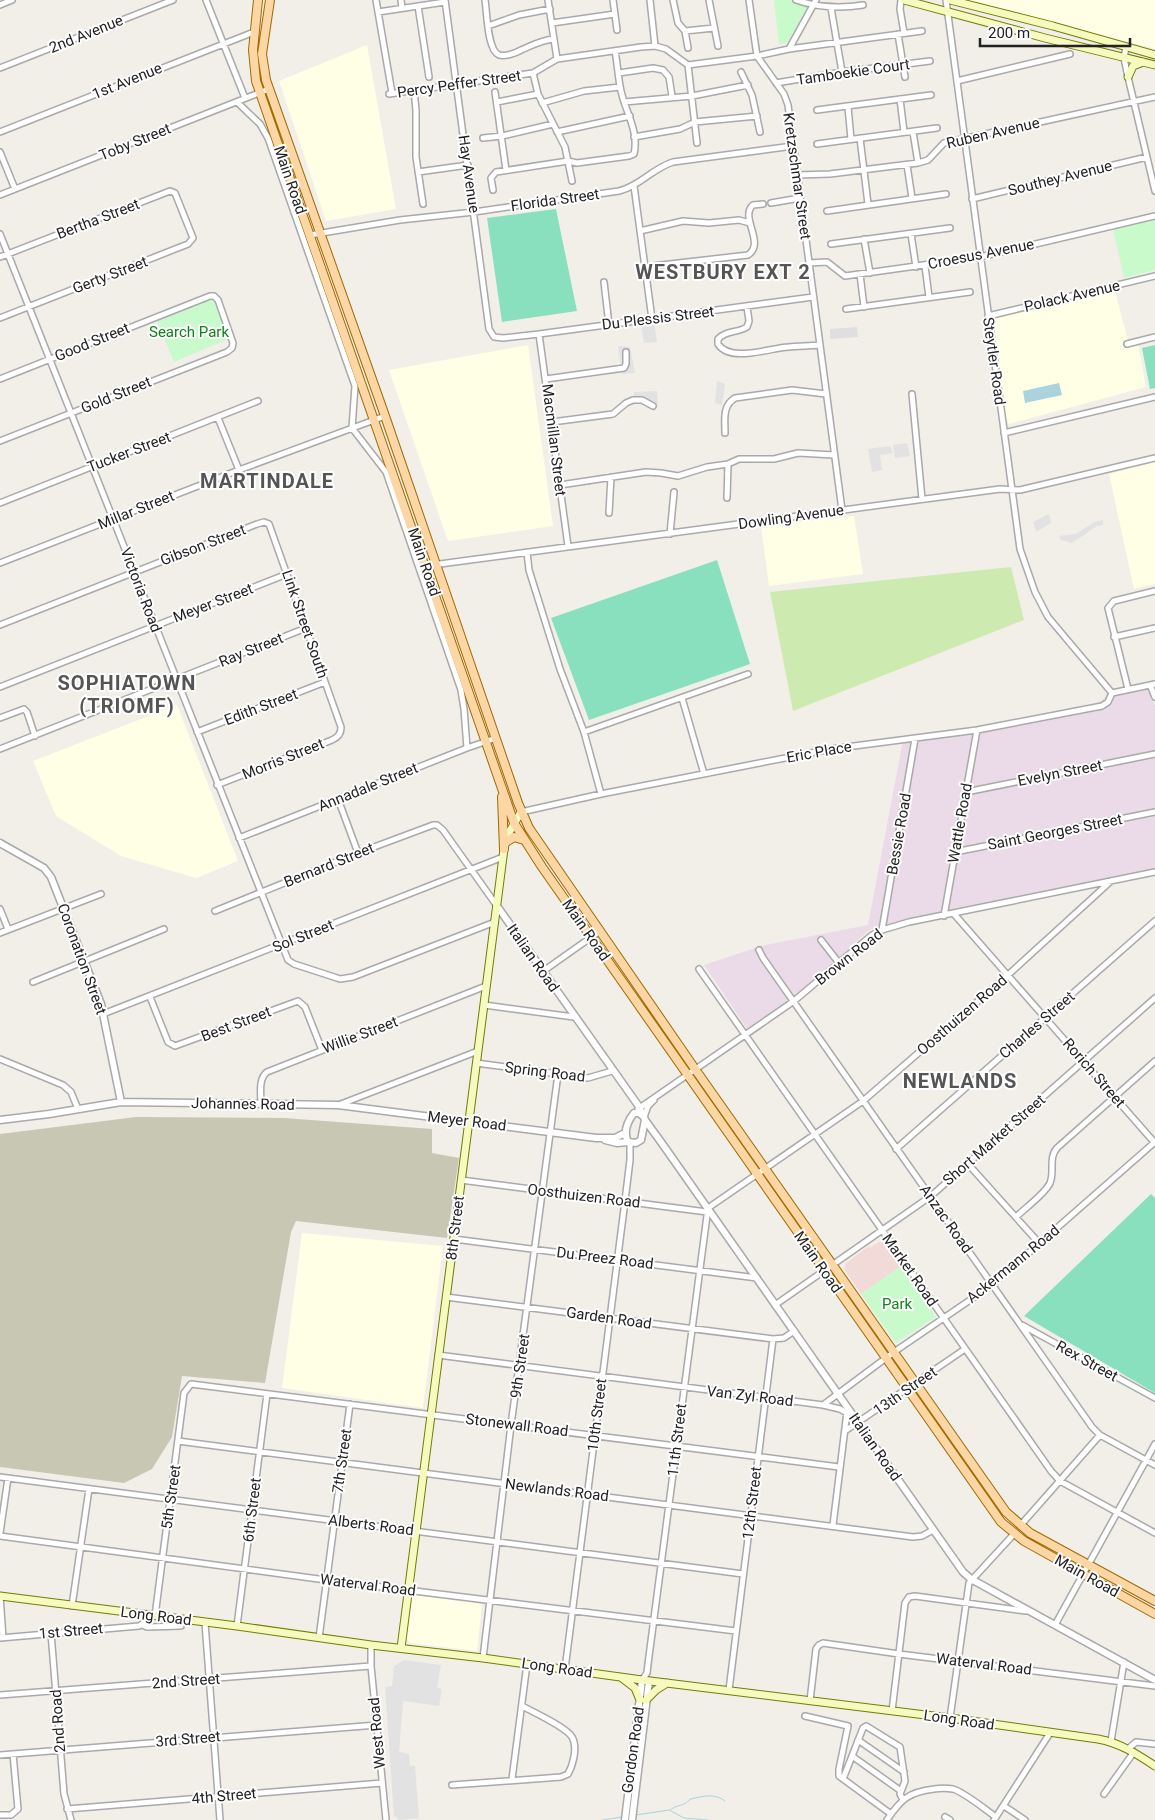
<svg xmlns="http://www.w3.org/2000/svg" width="1155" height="1820" font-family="Roboto,sans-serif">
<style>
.residential{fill:#e0dfdf}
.commercial{fill:#f2dad9}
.industrial{fill:#ebdbe8}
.education{fill:#ffffe5}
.construction{fill:#c7c7b4}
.grass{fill:#cdebb0}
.park{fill:#c8facc}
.pitch{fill:#88e0be}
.parking{fill:#e2e2e2}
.water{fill:#aad3df}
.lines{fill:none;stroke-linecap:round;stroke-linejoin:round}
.stream{stroke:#aad3df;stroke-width:1}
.minor-casing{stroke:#a9a9a9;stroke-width:8}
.tertiary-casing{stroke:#a9a9a9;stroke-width:9}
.secondary-casing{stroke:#707d05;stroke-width:9}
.primary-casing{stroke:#a06b00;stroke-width:10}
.minor{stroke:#fff;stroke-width:5}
.tertiary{stroke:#fff;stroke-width:6}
.secondary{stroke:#f7fabf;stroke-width:7}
.primary{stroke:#fcd6a4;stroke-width:8}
.labels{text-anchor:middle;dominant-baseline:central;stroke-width:4;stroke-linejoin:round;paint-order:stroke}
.street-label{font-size:15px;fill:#222;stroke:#fff}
.park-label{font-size:15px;fill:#0c8416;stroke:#fff}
.district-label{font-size:20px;font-weight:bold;letter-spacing:1px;fill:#555;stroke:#fff}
</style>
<rect width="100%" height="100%" fill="#f2efe9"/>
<path class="residential" d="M857,327L858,337L830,339V329Z"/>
<path class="commercial" d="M879,1242H883L900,1267L861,1294L844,1269L846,1263L869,1246L870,1248Z"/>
<path class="industrial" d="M1147,687L1155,706V868L869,930L797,998L748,1030L704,965L761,946L868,925L903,740L1094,708L1105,697L1107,692Z"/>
<path class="education" d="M966,0H1155V49Z
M367,45L396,209L326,221L279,81Z
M1114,287L1129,345L1138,343L1146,387L1009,424L1006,419L993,317Z
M528,345L553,526L448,541L389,370Z
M1155,462V584L1134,589L1109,474Z
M854,516L863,574L769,586L761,526Z
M177,705L238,861L196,878L121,856L56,816L33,761Z
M302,1233L443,1246L423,1408L282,1388Z
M415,1595L482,1604L477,1651L410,1643L407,1639L412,1596Z"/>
<path class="construction" d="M136,1117L284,1118L432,1129V1153L459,1158L447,1238L296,1221L291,1232L265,1383L182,1376L172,1437L152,1469L124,1483L0,1467V1134Z"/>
<path class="grass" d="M1011,567L1024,620L793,711L770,592Z"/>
<path class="park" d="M774,0H793L810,5L787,43L779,45Z
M1155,220V270L1124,278L1113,229Z
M213,299L228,339L174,362L157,321Z
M900,1267L936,1317L896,1343L861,1294Z"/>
<path class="pitch" d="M556,209L577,311L502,322L487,218Z
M1155,345V388L1150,389L1142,348Z
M717,560L750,664L589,720L551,618Z
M1151,1194L1155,1198V1393L1024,1316Z"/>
<path class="parking" d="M654,323L657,342L644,343L641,324Z
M618,346L630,347L635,373L622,374Z
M717,381L725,384L722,405L715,403Z
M657,391L658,404L634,402V392Z
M907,443L910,456L895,458L893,445Z
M890,446L893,453L880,455L882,470L872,472L868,449Z
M1049,514L1051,523L1036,532L1033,522Z
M1103,520V525L1097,526L1072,543L1061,540L1059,536L1076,534L1094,522Z
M404,1660L441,1665L437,1688L442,1689L439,1706L403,1701L399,1752L409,1754L410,1766H415L419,1818L398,1820L397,1817L394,1816L385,1687L392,1686L394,1666Z"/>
<path class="water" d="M1059,383L1062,395L1025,403L1023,391Z"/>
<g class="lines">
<path class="stream" d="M670,1810C675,1806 679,1806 684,1804C687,1803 688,1800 691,1799C703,1796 715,1793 725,1801
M636,1815L669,1810L684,1818L708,1820
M603,1820L622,1817"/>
<defs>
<path id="minor" d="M206,0L245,98
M376,0L392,93
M401,0L402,8
M445,0L489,329L494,337L503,338L539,334L813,297
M485,0C487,11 487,50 499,55C505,57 516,53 521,50C533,45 541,40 554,39
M548,0L557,59
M613,0L617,30
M650,0L655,46
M673,0L678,23L685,31L688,48
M709,0L718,46
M749,0L757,56L784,94L788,105L842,510
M796,0C819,8 839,9 863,5
M901,0L900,9L904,33
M946,0L1020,549L1035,592L1048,617L1112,693
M0,5L12,0
M418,6L429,77
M831,8L842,72
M378,12L445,2
M552,23L615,14
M488,26L519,15L550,9
M685,31L714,28
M898,34L905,77
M1126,47L1124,58L1128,77L1155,191
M789,49L922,31
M688,65L697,143
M0,68L173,0
M741,72L752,95L760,132
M533,73L538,94L565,147L572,181
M619,73L653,68L663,70L669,77L672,96
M957,81L1070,54
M776,83L842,72L930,61
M414,90L416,110V157L423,204
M495,92L506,170
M389,94L533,73L557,59L641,47L655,46L666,49L688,65L757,56L789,49L816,0
M900,99L904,132
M237,102L260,124L268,138L355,386L352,428L386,472L461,690L464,709L467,748
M497,102L538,94
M624,102L692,96L748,85
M542,103L584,91L620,87
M848,107L851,139
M817,110L931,95
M0,132L254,32
M557,132L630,116
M913,132L918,163
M634,137L680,129L695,122L757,116
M483,138L502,136L553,124
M860,138L868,204
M817,144L937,128
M0,152L15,189
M907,165L912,198
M418,172L468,165
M797,175L830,174L918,163L928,160L944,143L1155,97
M634,186L652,319
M493,190L491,178L496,172L568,161L577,163L629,156L634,154C639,133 627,114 622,95C618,81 618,66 615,51
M0,195L269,89
M972,199L1147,157
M771,203L800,198
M827,211L946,194
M640,231L683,221L709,223L739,220L750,223
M0,234L288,960L294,964L334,977L340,979L353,977L495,922
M911,234L916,267
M310,235L400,220L474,212L619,191C640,186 653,168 673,162L793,146
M864,239L870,273
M831,244L950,228
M0,257L170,191L175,193L193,238L188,244L0,318
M809,263L827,262L845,276L980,257L1155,216
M925,266L929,297
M644,267L748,255C766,243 739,217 753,205L763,204
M860,274L864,307
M604,282L609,325
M747,307L749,321L747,327C738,333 726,330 718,339V344C730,363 770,348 788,347C799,346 809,346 820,345
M846,309L970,292
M988,316L1155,276
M539,334L568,546
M1127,344L1155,337
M0,379L210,296H214L218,300L233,343L232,348L227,352L0,441
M546,379L624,368L626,364V352
M912,394L922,499
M218,418L239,470
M552,422L613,414L626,403L633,400H642L653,406
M725,433C725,420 722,406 735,398L792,390L826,394
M1004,433L1155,397
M560,485L646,472L661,473L678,476L707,467L728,464
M727,498L728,464L739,459H774L798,453L834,455
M0,503L258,401
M609,513L611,477
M670,534L674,492
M527,552L529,570L560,669L584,732L601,794
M0,563L239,470L385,416
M425,566L1000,489L1020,490L1155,458
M0,625L257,524L264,522L269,524L341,727C341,734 338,737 332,740L217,785
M1114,637L1155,628
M1150,685L1155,697
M0,687L287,574
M1128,689L1108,608L1114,601L1155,591
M1112,693L1155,684
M682,698L704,774
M0,718L24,709L27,712L35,736
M197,732L325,682
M584,732L748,674
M0,749L306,628
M966,792L1155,754
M338,799L358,853
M521,812L601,794L831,749L977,730L1102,706L1108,702L1112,693
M239,838L467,748L496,738
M955,852L1155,812
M0,909L8,929
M215,911L358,853L433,825H437L443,830L497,906
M954,914L1154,1142
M944,916L977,730
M882,930L915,739
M0,933L101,894
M821,940L839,963
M759,950L763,958L1092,1427L1100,1435L1155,1465
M699,969L1051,1471L1060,1481L1155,1533
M542,972L600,931
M33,982L164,929
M150,997L168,1042L175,1046L298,1001L305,1007L322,1050
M484,1005L574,1017
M103,1014L503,857
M0,1059L63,1085L71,1092L78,1109
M476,1063L588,1078L612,1071
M341,1104L478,1051
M261,1105C261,1094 258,1079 267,1072L486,986
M638,1109L794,1001L872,935L882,930L909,922L1155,872
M644,1117L648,1106L654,1100
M896,1149L1155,921
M968,1164L1039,1243
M461,1180L707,1212
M1016,1217C1025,1208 1045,1194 1050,1183C1055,1171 1048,1158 1057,1148L1155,1061
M454,1239L757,1278
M446,1297L773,1339L784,1338L794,1331
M775,1305L931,1196L1155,998
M1022,1325L1155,1398
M438,1355L823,1405L840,1409L847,1413
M823,1405L894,1352L992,1285L1155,1142
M845,1431L965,1349
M178,1441L913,1537L922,1536L933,1530
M0,1477L743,1574
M833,1525L847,1412
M1020,1526L1100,1435
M0,1533L8,1478
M0,1536L326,1580L736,1631
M0,1596L3,1638
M72,1606L89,1489
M155,1616L184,1393L191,1384L839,1467
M205,1623L220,1820
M142,1625L147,1627L181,1626
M1055,1625L1155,1444
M237,1626L267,1394
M51,1633L64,1794L71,1820
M0,1638L139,1626L145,1622L148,1615
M319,1638L350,1404
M371,1645V1666L386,1820
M483,1658L511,1425L558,1074
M565,1669L625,1201L630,1160V1143
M642,1680L647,1673L648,1664L708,1208L863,1101L1008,975L1111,881
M729,1690L773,1339
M0,1695L371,1666
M810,1701L816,1649L819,1645L823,1643L899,1654L1155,1686
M892,1711L905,1603L909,1597L915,1596L1026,1611
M805,1716L848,1726L839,1769V1776L891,1814
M950,1718L969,1583L1014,1534
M858,1740L904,1772
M1111,1741L1124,1662
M1128,1749L1136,1742L1155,1744
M0,1755L377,1725
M852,1756L901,1791
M512,1779L527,1664
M843,1779L863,1728L866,1726L900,1747L905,1781L900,1794L903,1800
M452,1785L561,1777L568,1774C573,1765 578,1747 572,1737C566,1727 533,1712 522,1706
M1104,1794L1134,1752
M1004,1806L1025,1820
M67,1809L382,1783
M0,1815H11L18,1809L13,1754
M945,1817L950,1820
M887,1820C901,1799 909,1792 934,1789C940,1788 947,1788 953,1789C964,1792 986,1810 996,1817
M994,1820L1050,1733"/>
<path id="tertiary" d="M0,843L44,868L51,877L101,1004L121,1102
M497,906L640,1108L642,1115
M0,1120L49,1114L121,1102L338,1105L596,1138H615L625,1133
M645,1120L641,1140L636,1143L628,1142C623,1132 627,1122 634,1113H639L644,1117L645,1120L661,1142L963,1572L971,1579L1155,1680
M605,1140L617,1143L628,1142
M625,1820L642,1680
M632,1820L649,1681"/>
<path id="secondary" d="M904,0L1045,38L1155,65
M950,0L1053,26L1155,55
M1128,77L1133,66L1143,62
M0,1596L237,1626L371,1645L483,1658L642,1680L950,1718L1098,1739C1120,1743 1137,1754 1155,1766
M401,1648L504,849L507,836L521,812
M622,1678L635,1688L640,1700
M646,1700L656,1690L667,1683"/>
<path id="primary" d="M258,0L253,50L256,81L514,823L542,867L1001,1522L1024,1541L1155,1614
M270,0L262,54L266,80L385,416L518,803L529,828L695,1069L1006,1512L1030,1533L1155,1601
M502,797L504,849
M506,842L514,837L524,840"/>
</defs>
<use href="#minor" class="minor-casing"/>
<use href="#tertiary" class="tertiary-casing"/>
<use href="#secondary" class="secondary-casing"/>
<use href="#primary" class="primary-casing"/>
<use href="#minor" class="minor"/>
<use href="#tertiary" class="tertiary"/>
<use href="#secondary" class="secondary"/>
<use href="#primary" class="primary"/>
</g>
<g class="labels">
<g class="street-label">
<text transform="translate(86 34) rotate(-22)">2nd Avenue</text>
<text transform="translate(853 72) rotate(-8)">Tamboekie Court</text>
<text transform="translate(127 81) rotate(-22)">1st Avenue</text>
<text transform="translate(459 84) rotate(-8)">Percy Peffer Street</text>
<text transform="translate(993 133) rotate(-13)">Ruben Avenue</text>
<text transform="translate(135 142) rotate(-22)">Toby Street</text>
<text transform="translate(469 174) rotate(82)">Hay Avenue</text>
<text transform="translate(797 176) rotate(82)">Kretzschmar Street</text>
<text transform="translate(1060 178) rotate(-14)">Southey Avenue</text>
<text transform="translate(290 180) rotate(71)">Main Road</text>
<text transform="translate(555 200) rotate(-8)">Florida Street</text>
<text transform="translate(98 219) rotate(-21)">Bertha Street</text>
<text transform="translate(981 254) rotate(-11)">Croesus Avenue</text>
<text transform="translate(110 275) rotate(-21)">Gerty Street</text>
<text transform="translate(1072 296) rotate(-13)">Polack Avenue</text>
<text transform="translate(658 318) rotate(-7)">Du Plessis Street</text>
<text transform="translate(92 342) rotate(-22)">Good Street</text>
<text transform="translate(994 361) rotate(82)">Steytler Road</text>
<text transform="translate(116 395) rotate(-22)">Gold Street</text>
<text transform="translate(554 440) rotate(83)">Macmillan Street</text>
<text transform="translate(129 452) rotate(-21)">Tucker Street</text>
<text transform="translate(136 510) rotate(-22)">Millar Street</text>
<text transform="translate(791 517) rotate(-8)">Dowling Avenue</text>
<text transform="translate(203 545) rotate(-21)">Gibson Street</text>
<text transform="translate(424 562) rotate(71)">Main Road</text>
<text transform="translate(141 590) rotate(69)">Victoria Road</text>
<text transform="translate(213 603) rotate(-21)">Meyer Street</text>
<text transform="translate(305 624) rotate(71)">Link Street South</text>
<text transform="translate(251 650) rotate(-22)">Ray Street</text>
<text transform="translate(261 707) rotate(-21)">Edith Street</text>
<text transform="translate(819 752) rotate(-10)">Eric Place</text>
<text transform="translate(283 759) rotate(-22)">Morris Street</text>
<text transform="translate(1060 773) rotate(-11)">Evelyn Street</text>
<text transform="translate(368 787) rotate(-22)">Annadale Street</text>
<text transform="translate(960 823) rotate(-80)">Wattle Road</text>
<text transform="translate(1055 832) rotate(-11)">Saint Georges Street</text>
<text transform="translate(899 834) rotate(-80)">Bessie Road</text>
<text transform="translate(329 865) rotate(-22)">Bernard Street</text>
<text transform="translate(586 930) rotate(55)">Main Road</text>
<text transform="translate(303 936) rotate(-22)">Sol Street</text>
<text transform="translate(849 957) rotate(-38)">Brown Road</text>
<text transform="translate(533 958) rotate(55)">Italian Road</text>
<text transform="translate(82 959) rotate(70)">Coronation Street</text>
<text transform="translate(962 1015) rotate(-41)">Oosthuizen Road</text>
<text transform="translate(236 1024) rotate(-21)">Best Street</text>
<text transform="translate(1037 1025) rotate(-41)">Charles Street</text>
<text transform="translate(360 1035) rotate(-21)">Willie Street</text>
<text transform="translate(545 1072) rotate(7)">Spring Road</text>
<text transform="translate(1094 1073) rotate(49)">Rorich Street</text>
<text transform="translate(243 1104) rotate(1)">Johannes Road</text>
<text transform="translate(467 1121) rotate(7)">Meyer Road</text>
<text transform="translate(994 1140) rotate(-41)">Short Market Street</text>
<text transform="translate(584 1196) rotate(7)">Oosthuizen Road</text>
<text transform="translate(946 1219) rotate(55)">Anzac Road</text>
<text transform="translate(455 1228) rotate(-83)">8th Street</text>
<text transform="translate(605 1258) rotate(7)">Du Preez Road</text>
<text transform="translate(818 1262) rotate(55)">Main Road</text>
<text transform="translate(1013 1264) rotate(-39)">Ackermann Road</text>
<text transform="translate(910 1270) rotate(55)">Market Road</text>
<text transform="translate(609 1318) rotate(8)">Garden Road</text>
<text transform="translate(1087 1361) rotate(29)">Rex Street</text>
<text transform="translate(520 1366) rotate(-82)">9th Street</text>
<text transform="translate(905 1391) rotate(-35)">13th Street</text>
<text transform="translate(750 1396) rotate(7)">Van Zyl Road</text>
<text transform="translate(597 1415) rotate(-83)">10th Street</text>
<text transform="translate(517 1425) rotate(7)">Stonewall Road</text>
<text transform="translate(677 1440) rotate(-83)">11th Street</text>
<text transform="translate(875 1447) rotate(55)">Italian Road</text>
<text transform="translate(342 1461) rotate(-82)">7th Street</text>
<text transform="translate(557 1490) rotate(7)">Newlands Road</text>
<text transform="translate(171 1497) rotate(-82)">5th Street</text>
<text transform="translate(752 1503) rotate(-83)">12th Street</text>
<text transform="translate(252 1510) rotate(-83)">6th Street</text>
<text transform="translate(371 1525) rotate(7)">Alberts Road</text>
<text transform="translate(1087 1576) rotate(29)">Main Road</text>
<text transform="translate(368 1585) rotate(7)">Waterval Road</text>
<text transform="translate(156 1616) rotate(7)">Long Road</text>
<text transform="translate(71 1631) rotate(-5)">1st Street</text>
<text transform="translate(984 1664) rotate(7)">Waterval Road</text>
<text transform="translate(557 1668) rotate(8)">Long Road</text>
<text transform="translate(186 1681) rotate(-4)">2nd Street</text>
<text transform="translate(959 1720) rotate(8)">Long Road</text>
<text transform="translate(58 1721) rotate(-94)">2nd Road</text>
<text transform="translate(377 1733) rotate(-95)">West Road</text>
<text transform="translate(188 1739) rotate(-5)">3rd Street</text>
<text transform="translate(633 1750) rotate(-82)">Gordon Road</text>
<text transform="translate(224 1796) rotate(-5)">4th Street</text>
</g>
<g class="park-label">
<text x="189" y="332">Search Park</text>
<text x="897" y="1304">Park</text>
</g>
<g class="district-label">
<text x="723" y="272">WESTBURY EXT 2</text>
<text x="267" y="481">MARTINDALE</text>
<text x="127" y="683">SOPHIATOWN<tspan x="127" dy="23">(TRIOMF)</tspan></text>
<text x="960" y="1081">NEWLANDS</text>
</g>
</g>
<path d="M980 38v8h150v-8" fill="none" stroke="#222222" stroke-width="2.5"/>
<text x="988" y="38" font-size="15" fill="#222222" stroke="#ffffff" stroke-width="4" paint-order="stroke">200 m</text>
</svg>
